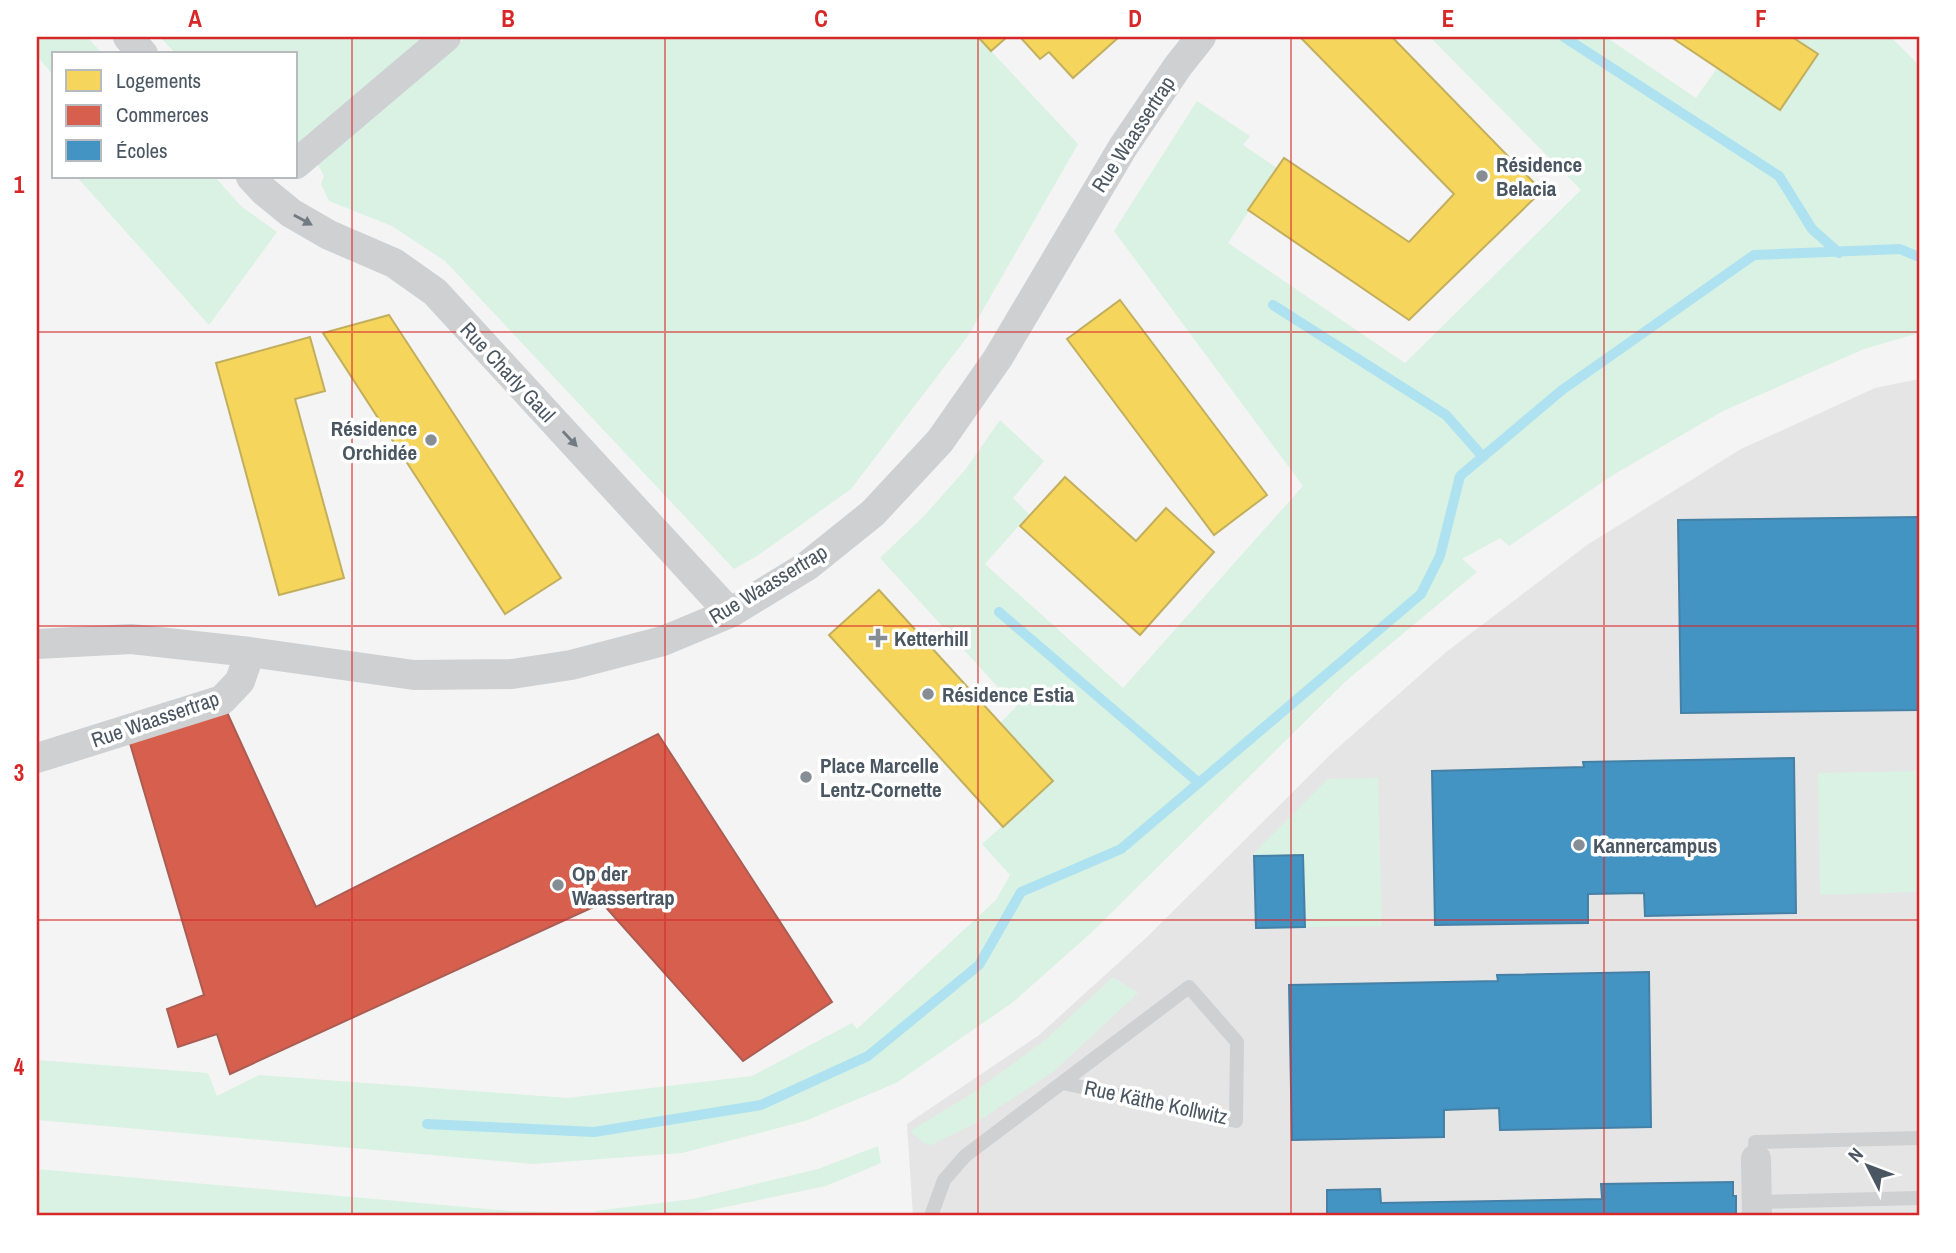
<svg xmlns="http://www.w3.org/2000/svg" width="1956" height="1253" font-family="'Archivo Narrow',sans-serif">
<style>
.education{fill:#e6e5e6}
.green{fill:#d9f2e3}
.homes{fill:#f6d55c;stroke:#c2af5e;stroke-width:2}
.shops{fill:#d6604d;stroke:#ac5d53;stroke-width:2}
.schools{fill:#4393c3;stroke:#4581a6;stroke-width:2}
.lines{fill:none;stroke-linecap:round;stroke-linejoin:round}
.stream{stroke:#aee2f0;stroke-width:10}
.lane{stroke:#ced0d2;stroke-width:14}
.street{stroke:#ced0d2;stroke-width:30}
.oneway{fill:#727b83}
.grid{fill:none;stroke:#d62828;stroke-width:2;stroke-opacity:0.55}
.poi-dot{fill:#868d94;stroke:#fff;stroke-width:2.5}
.labels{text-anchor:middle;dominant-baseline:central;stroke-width:7;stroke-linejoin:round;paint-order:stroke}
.street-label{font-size:21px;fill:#4a5661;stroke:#fff}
.poi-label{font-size:21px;font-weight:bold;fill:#4a5661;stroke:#fff;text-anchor:start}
.neatline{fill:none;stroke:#d62828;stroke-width:2.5}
.grid-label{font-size:23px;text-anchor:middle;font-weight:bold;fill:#d62828}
</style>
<rect width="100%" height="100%" fill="#f4f4f4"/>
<path class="education" d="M1919,379V1216H913L907,1124L1039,1035L1147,937L1332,753L1445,653L1587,545L1741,449L1875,388Z"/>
<path class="green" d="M37,37H87L103,54H54V76L37,56Z
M160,37H425L296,146V54H176Z
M466,37H978L1078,144L968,336L851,489L757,556L734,569L445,261L392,226L329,201L321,184L324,176L317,163Z
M1430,37H1606L1696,98L1717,68L1780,110L1818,55L1792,37H1891L1919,65V333L1864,349L1723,411L1613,475L1509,546L1500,538L1462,559L1477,572L1346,681L1092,932L1012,1003L896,1083L805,1121L682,1153L533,1164L37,1120V1060L208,1073L217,1096L259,1075L567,1098L752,1076L852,1023L857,1029L996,900L1010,875L982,844L1053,781L1000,723L1016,707L880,558L924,516L965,470L1000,420L1044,461L1013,498L1029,514L985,564L1123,688L1303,486L1114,231L1197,101L1250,136L1243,145L1277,168L1228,243L1405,363L1581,190Z
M77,177H215L242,207L277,232L209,325Z
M1919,771V892L1820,895L1818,773Z
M1378,778L1382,926L1305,927L1302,855L1254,856V853L1328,779Z
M1113,977L1138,993L1054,1071L974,1124L931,1145L925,1144L910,1131L973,1093L1044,1041Z
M878,1146L881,1163L826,1186L682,1216H607L594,1211L693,1199L818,1169Z
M37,1169L511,1211L561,1212L560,1216H37Z"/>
<path class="homes" d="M978,37H1007L991,51Z
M1020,37H1119L1073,78L1049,52L1040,59Z
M1300,37H1392L1542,191L1409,320L1248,210L1284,158L1409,242L1454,194Z
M1671,37H1792L1818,54L1780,110Z
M1120,300L1267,495L1214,535L1067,339Z
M389,315L561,578L505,614L323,333Z
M310,337L325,391L295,399L344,578L279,595L216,363Z
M1065,477L1136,541L1166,508L1214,552L1140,635L1020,526Z
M879,590L1053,781L1003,827L829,635Z"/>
<path class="shops" d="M225,708L316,907L658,734L832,1002L743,1061L602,903L230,1074L217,1034L178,1047L167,1009L204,995L129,740Z"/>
<path class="schools" d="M1919,517V710L1681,713L1678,520Z
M1794,758L1796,913L1645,916L1644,893L1588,894V923L1435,925L1432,771L1584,767L1583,762Z
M1303,855L1305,927L1256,928L1254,856Z
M1649,972L1651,1127L1500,1130L1499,1108L1444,1110V1137L1292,1140L1289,985L1498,981L1497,975Z
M1733,1182V1196H1736V1216H1327V1190L1380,1189L1381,1203L1602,1199L1601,1184Z"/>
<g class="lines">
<path class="stream" d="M1564,37L1779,176L1812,229L1839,253
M1273,305L1446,415L1483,457
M999,612L1199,783
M427,1124L594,1132L761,1105L868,1056L979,965L1021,892L1121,849L1421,594L1440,556L1460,476L1562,390L1754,255L1900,249L1919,257"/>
<path class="lane" d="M1756,1159L1755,1142L1919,1138
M1757,1202L1919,1198
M931,1216L944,1180L965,1156L1189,987L1237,1042L1236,1121L1063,1083"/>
<path class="street" d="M128,37L143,54
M296,164L446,37
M251,177L264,191L291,213L329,235L394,263L435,292L730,613
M37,644L131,639L250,652L414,675L512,674L571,665L663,641L730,613L807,566L873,513L940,441L998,358L1123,147L1178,66L1201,37
M37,758L222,700L240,681L250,652
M1756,1159L1757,1216"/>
</g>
<defs><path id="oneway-solid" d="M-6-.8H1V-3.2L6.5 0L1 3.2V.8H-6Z" transform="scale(1.75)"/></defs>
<g class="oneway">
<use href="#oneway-solid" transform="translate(303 220) rotate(29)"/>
<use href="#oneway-solid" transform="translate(570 439) rotate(47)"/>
</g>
<path class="grid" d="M352,37V1216M665,37V1216M978,37V1216M1291,37V1216M1604,37V1216M37,332H1919M37,626H1919M37,920H1919"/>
<g class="poi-dot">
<circle cx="1482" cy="176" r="7"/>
<circle cx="431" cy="440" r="7"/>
<path d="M874.5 627.5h7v7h7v7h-7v7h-7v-7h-7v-7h7z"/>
<circle cx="928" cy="694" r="7"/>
<circle cx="806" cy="777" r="7"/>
<circle cx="1579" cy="845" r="7"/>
<circle cx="558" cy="885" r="7"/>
</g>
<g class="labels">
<g class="street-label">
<text transform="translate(1133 134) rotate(-57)">Rue Waassertrap</text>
<text transform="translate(508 372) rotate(47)">Rue Charly Gaul</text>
<text transform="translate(768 584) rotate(-31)">Rue Waassertrap</text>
<text transform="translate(155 719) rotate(-19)">Rue Waassertrap</text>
<text transform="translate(1156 1102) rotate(12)">Rue Käthe Kollwitz</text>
</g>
<g class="poi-label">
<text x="1496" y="164">Résidence<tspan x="1496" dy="24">Belacia</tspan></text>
<text x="417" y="428" text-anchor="end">Résidence<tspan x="417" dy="24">Orchidée</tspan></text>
<text x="894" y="638">Ketterhill</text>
<text x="942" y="694">Résidence Estia</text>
<text x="820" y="765">Place Marcelle<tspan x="820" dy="24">Lentz-Cornette</tspan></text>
<text x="1593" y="845">Kannercampus</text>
<text x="572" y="873">Op der<tspan x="572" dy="24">Waassertrap</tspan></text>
</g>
</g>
<rect width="1956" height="1253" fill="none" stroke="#ffffff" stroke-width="77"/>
<rect x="52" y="52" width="245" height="126" fill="#ffffff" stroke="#b7bbc0" stroke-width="2"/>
<rect x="66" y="70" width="35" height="21" fill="#f6d55c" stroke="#b7bbc0" stroke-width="2"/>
<text x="116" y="88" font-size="21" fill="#4a5661">Logements</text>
<rect x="66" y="105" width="35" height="21" fill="#d6604d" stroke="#b7bbc0" stroke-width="2"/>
<text x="116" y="122" font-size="21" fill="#4a5661">Commerces</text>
<rect x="66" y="140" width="35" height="21" fill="#4393c3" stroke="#b7bbc0" stroke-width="2"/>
<text x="116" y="158" font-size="21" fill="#4a5661">Écoles</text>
<g transform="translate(1868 1166) rotate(312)" stroke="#ffffff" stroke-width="5" paint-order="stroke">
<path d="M0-5L12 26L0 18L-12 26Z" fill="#4a5661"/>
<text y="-10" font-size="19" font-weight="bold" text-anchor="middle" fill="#4a5661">N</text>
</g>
<rect x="38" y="38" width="1880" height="1176" class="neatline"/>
<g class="grid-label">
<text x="195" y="27">A</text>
<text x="508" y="27">B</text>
<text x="821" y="27">C</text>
<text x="1135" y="27">D</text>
<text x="1448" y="27">E</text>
<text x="1761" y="27">F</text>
<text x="19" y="193">1</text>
<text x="19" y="487">2</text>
<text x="19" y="781">3</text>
<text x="19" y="1075">4</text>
</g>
</svg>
